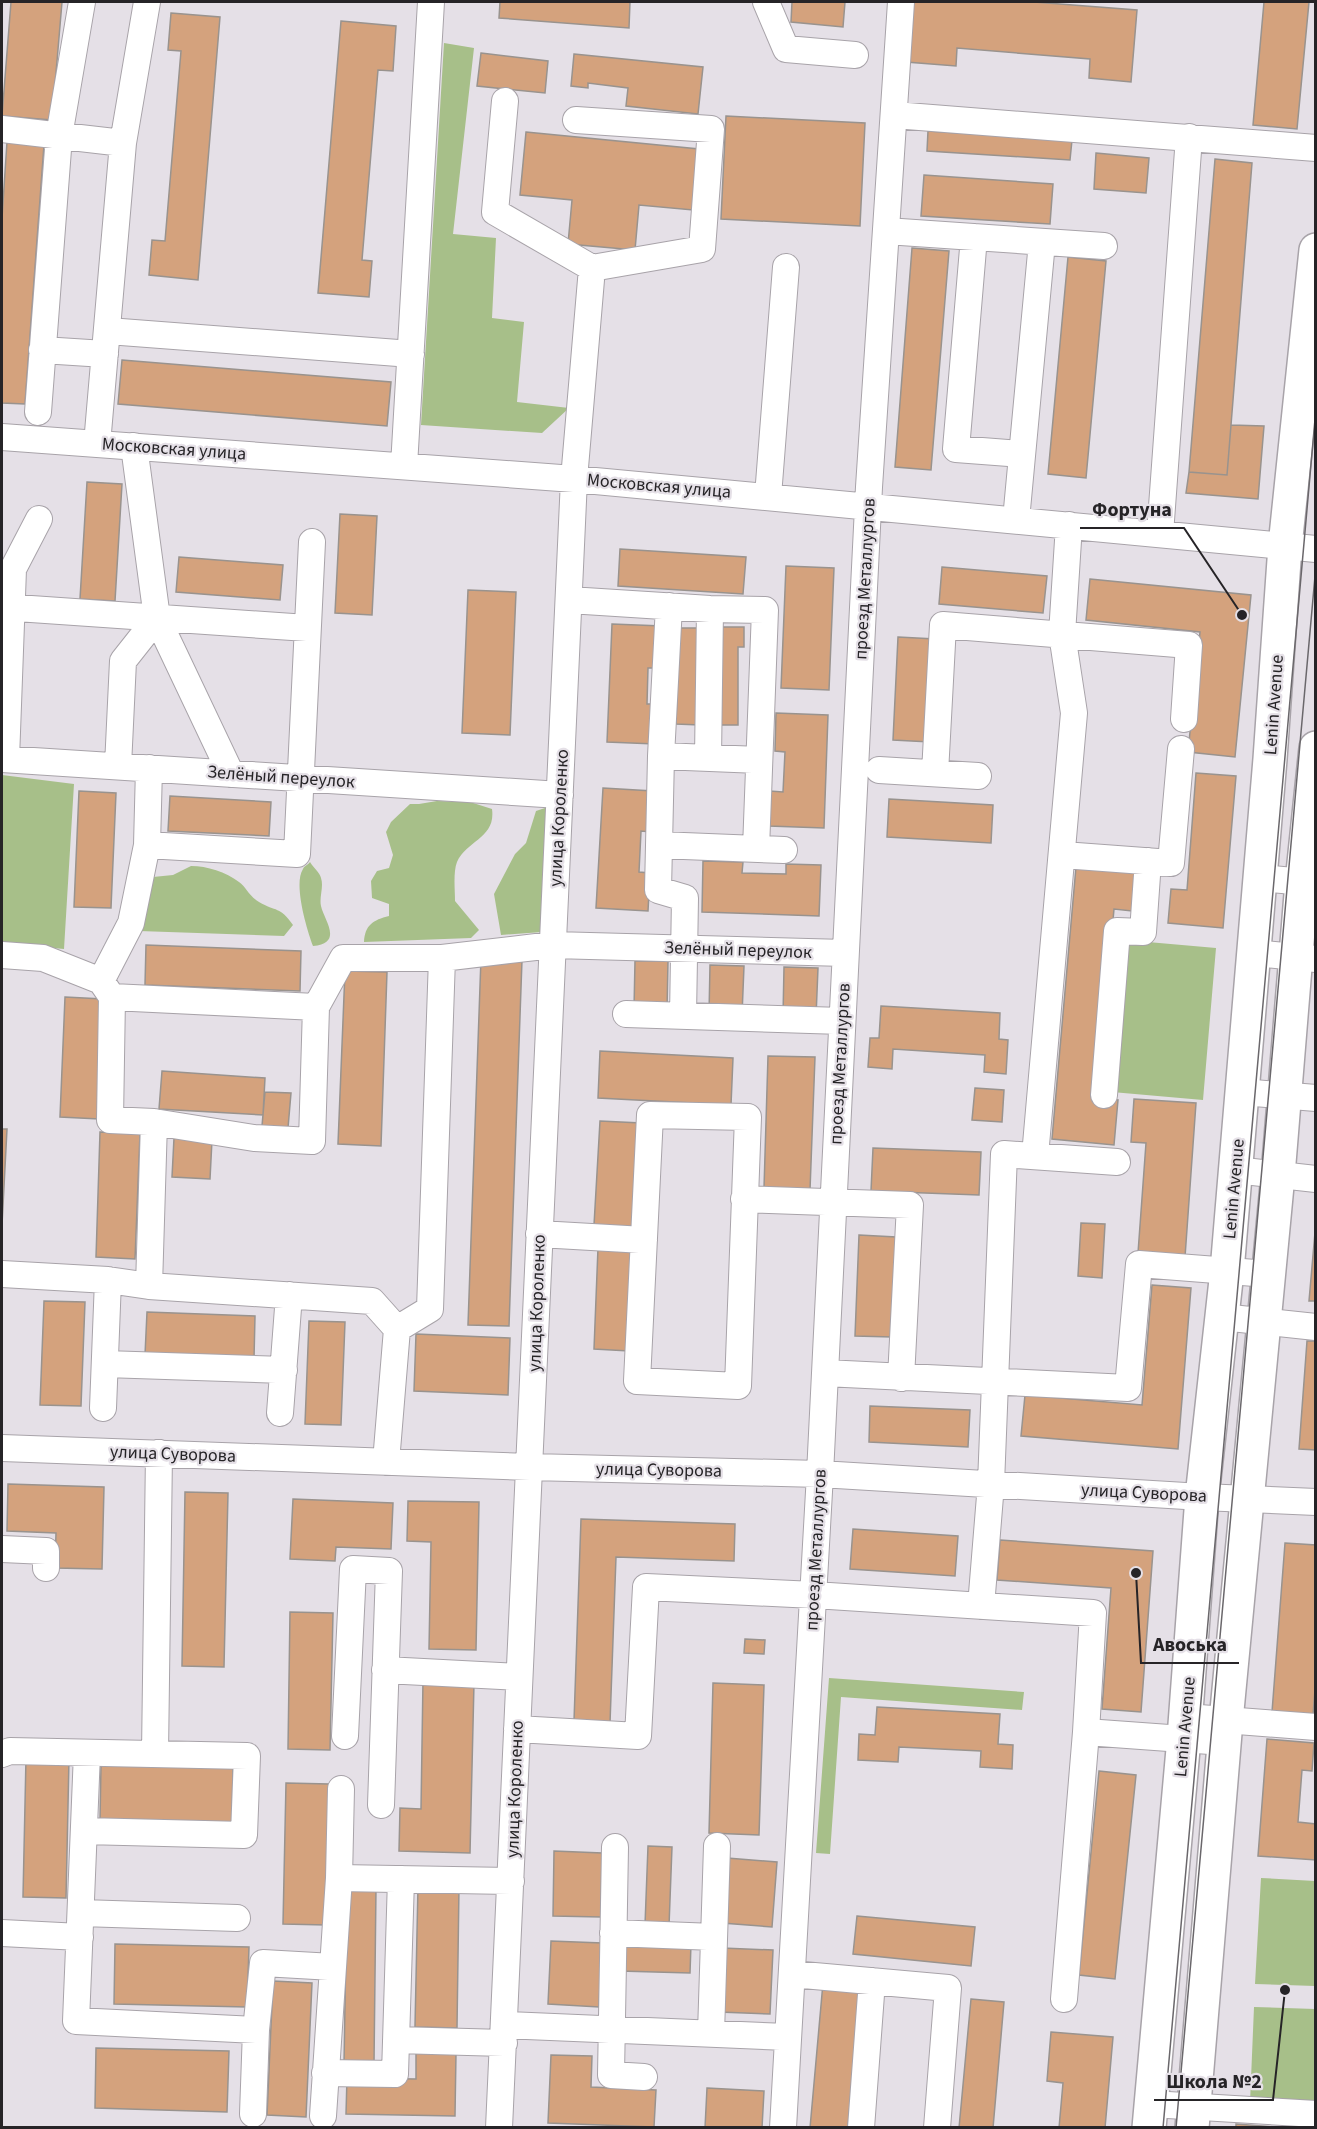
<svg xmlns="http://www.w3.org/2000/svg" width="1317" height="2129" font-family="'Source Sans 3',sans-serif">
<style>
.forest{fill:#a7bf89}
.building{fill:#d4a27d;stroke:#99938e;stroke-width:1.5}
.lines{fill:none;stroke-linecap:round;stroke-linejoin:round}
.minor-casing{stroke:#a8a3a9;stroke-width:28}
.major-casing{stroke:#a8a3a9;stroke-width:36}
.minor{stroke:#fff;stroke-width:26}
.major{stroke:#fff;stroke-width:33}
.tram{stroke:#6a676b;stroke-width:1.5}
.labels{text-anchor:middle;dominant-baseline:central;stroke-width:4.5;stroke-linejoin:round;paint-order:stroke}
.street-label{font-size:18px;fill:#262427;stroke:#e5e0e7}
.leader{fill:none;stroke:#262427;stroke-width:2}
.callout-dot{fill:#262427;stroke:#e5e0e7;stroke-width:2}
.callout-label{font-size:20px;text-anchor:middle;font-weight:bold;fill:#262427;stroke:#e5e0e7;stroke-width:4.5;stroke-linejoin:round;paint-order:stroke}
</style>
<rect width="100%" height="100%" fill="#e5e0e7"/>
<path class="forest" d="M444,43L474,48L453,234L496,238L492,318L524,322L517,402L569,408L542,433L421,425Z
M2,775L74,784L64,949L2,943Z
M437,801L470,802L492,809C496,838 467,840 457,862C453,872 455,890 455,901L479,930L471,938L364,942C365,925 373,920 389,916V904L372,898L371,881L377,871L389,868L393,855L386,832L391,822L410,804H419Z
M548,807L542,932L501,935L494,894L515,854L526,843L536,811Z
M310,862C313,867 320,873 321,878C324,887 319,897 321,906C324,920 344,943 313,946C307,930 293,884 303,869C304,866 308,865 310,862Z
M191,866C207,866 226,872 239,882C246,887 249,896 259,902C276,912 280,906 293,925L284,936L139,931L153,877L173,875Z
M1125,940L1216,948L1203,1100L1112,1092Z
M829,1678L1024,1692L1022,1710L841,1697L830,1854L816,1853Z
M1261,1878L1315,1881V1986L1255,1984Z
M1254,2007L1315,2009V2107L1250,2103Z"/>
<path class="building" d="M11,2H62L52,120L2,116Z
M500,2H630L629,28L499,18Z
M792,2H845L843,27L791,22Z
M911,2H1034L1137,10L1131,82L1089,78L1090,59L957,48L956,66L906,62Z
M1264,2H1309L1297,129L1253,125Z
M171,13L220,17L198,280L149,275L152,240L165,241L181,51L168,50Z
M341,21L396,26L393,71L378,70L362,260L372,261L369,297L318,293Z
M481,53L548,61L545,93L477,86Z
M574,54L703,67L698,114L626,106L628,88L588,83V88L571,86Z
M726,116L865,123L860,226L721,219Z
M928,131L1072,140L1070,160L927,151Z
M526,132L699,149L693,210L639,205L635,250L568,244L572,200L520,195Z
M7,142L44,145L25,404L2,403V218Z
M1096,153L1149,158L1146,193L1094,189Z
M1215,159L1252,163L1227,475L1189,472Z
M924,175L1053,184L1050,224L921,216Z
M912,248L949,251L931,470L895,467Z
M1068,257L1106,261L1086,478L1048,474Z
M122,360L391,382L387,426L118,404Z
M1231,425L1264,426L1258,499L1186,493L1189,472L1227,475Z
M87,482L122,484L115,601L80,599Z
M340,514L377,516L372,615L335,613Z
M620,549L746,557L743,594L618,586Z
M179,557L283,565L280,600L176,592Z
M786,566L834,568L829,690L781,688Z
M942,567L1047,576L1043,613L939,604Z
M1090,579L1251,595L1235,757L1188,752L1200,632L1086,620Z
M468,590L516,592L510,735L462,733Z
M612,624L662,626L660,668H648L647,704H657L655,744L607,742Z
M713,627H744V647H738V725H713Z
M679,628H702L700,725L676,724Z
M898,637L935,639L930,742L893,740Z
M776,713L828,715L824,828L769,826L770,791L783,792L785,752L775,751Z
M1196,773L1236,776L1223,928L1168,923L1171,889L1187,890Z
M603,788L653,791L651,832L641,831L639,872L650,873L648,911L596,908Z
M79,791L116,793L111,908L74,907Z
M170,796L271,802L269,836L168,831Z
M889,799L993,805L991,843L887,837Z
M703,861L743,862L742,873L786,874V864L821,865L819,916L702,912Z
M1076,867L1136,872L1132,911L1114,909L1097,1098L1118,1100L1114,1145L1052,1139Z
M146,945L301,951L300,991L145,985Z
M481,958L522,960L509,1326L468,1325Z
M635,961H668L667,1010L634,1009Z
M710,965L744,966L742,1015L709,1014Z
M784,967L818,968L816,1017L783,1016Z
M345,971L387,972L381,1146L338,1144Z
M65,997L103,999L99,1119L60,1117Z
M881,1006L1000,1013L999,1039L1008,1040L1006,1074L984,1072L985,1055L893,1049L892,1069L868,1067L870,1038H879Z
M600,1051L733,1058L731,1105L598,1098Z
M768,1056L815,1057L810,1190L764,1188Z
M162,1071L265,1078L263,1115L159,1109Z
M975,1088L1004,1090L1002,1122L972,1120Z
M265,1092L291,1093L288,1128L262,1126Z
M1134,1099L1196,1103L1185,1257L1138,1253L1146,1143L1131,1142Z
M600,1121L641,1123L636,1227L594,1225Z
M2,1129H7L2,1225Z
M100,1132L140,1134L135,1259L96,1257Z
M174,1138L212,1140L210,1179L172,1177Z
M873,1148L981,1152L979,1195L871,1191Z
M1316,1221V1301H1309Z
M1081,1223L1105,1224L1102,1278L1078,1276Z
M859,1235L896,1237L892,1337L855,1336Z
M598,1248L633,1249L629,1351L594,1349Z
M1152,1285L1191,1288L1178,1449L1021,1436L1025,1395L1142,1405Z
M44,1301L85,1302L81,1406L40,1405Z
M147,1312L255,1316L254,1359L145,1355Z
M309,1321L345,1322L341,1425L305,1424Z
M416,1334L510,1338L508,1395L414,1391Z
M1307,1341H1316V1450L1299,1449Z
M870,1406L970,1410L968,1447L869,1442Z
M8,1484L104,1487L102,1569L55,1568L56,1533L7,1531Z
M185,1492L228,1493L224,1667L182,1666Z
M293,1499L393,1503L391,1549L336,1547L335,1561L290,1559Z
M408,1501L479,1502L476,1650L429,1649L431,1542L407,1541Z
M581,1519L735,1524L734,1561L616,1557L610,1723L574,1721Z
M853,1529L958,1536L955,1576L850,1569Z
M1000,1540L1153,1551L1141,1712L1102,1709L1111,1588L997,1580Z
M1285,1543L1316,1545V1677L1313,1715L1272,1712Z
M290,1612L333,1613L330,1750L288,1749Z
M745,1639L765,1640L764,1654L744,1653Z
M423,1680L474,1683L470,1853L399,1851L400,1808L421,1809Z
M713,1683L764,1685L759,1835L709,1833Z
M877,1707L1000,1714L998,1744L1013,1745L1012,1769L980,1767L981,1751L899,1747L898,1762L858,1760L859,1734L875,1735Z
M1267,1739L1314,1743L1312,1771L1302,1770L1298,1822L1316,1824V1860L1258,1856Z
M26,1758L69,1759L66,1898L23,1897Z
M101,1765L233,1768L232,1824L100,1821Z
M1099,1771L1136,1775L1115,1979L1079,1975Z
M286,1783L329,1784L326,1925L283,1924Z
M648,1846L672,1847L669,1926L645,1925Z
M554,1851L602,1853L601,1917L553,1916Z
M727,1858L777,1862L772,1927L722,1923Z
M347,1886L376,1887L374,2064H344Z
M418,1886L459,1887L457,2028L415,2027Z
M857,1916L975,1927L971,1966L853,1954Z
M551,1941L602,1943L599,2007L548,2004Z
M621,1942L691,1944L690,1973L620,1971Z
M115,1944L249,1947L247,2007L114,2004Z
M722,1948L773,1950L770,2014L719,2012Z
M273,1981L312,1983L306,2117L267,2115Z
M823,1983L860,1986L848,2128H810Z
M971,1999L1004,2002L993,2128H959Z
M1051,2032L1113,2037L1105,2128H1059L1063,2083L1047,2081Z
M96,2048L229,2051L227,2112L95,2108Z
M416,2052L456,2053L455,2116L346,2114L347,2078L416,2079Z
M551,2055L592,2056L591,2087L656,2090L654,2127L548,2123Z
M707,2088L764,2091L762,2128H705Z
M1236,2124L1288,2128H1236Z"/>
<g class="lines">
<defs>
<path id="minor" d="M766,2L786,49L855,55
M505,101L495,212L592,268L702,249L711,129L576,120
M894,115L1316,148
M2,129L123,143
M886,231L1104,246
M974,237L956,449L1022,454
M108,331L411,354
M42,350L105,354
M38,412L59,136L82,2
M2,437L574,479L1316,549
M97,444L123,143L147,2
M134,446L157,618L231,774
M404,466L431,2
M768,496L786,267
M1016,520L1042,242
M1160,534L1189,137
M569,600L710,609L765,610L756,849
M669,606L661,756L658,890L685,898L683,1016
M2,607L307,628
M661,756L759,760
M708,758L710,609
M2,759L560,795
M6,759L13,569L39,519
M118,766L123,661L157,618
M879,770L978,776
M935,773L943,625L1189,645L1184,719
M147,845L297,854L312,542
M659,845L784,850
M1063,855L1171,863L1181,749
M1260,878L1316,883
M1254,953L1316,959
M2,955L43,958L101,981
M101,981L112,997L316,1007
M101,981L131,923L147,845L149,768
M112,997L110,1120L154,1122L254,1138L312,1141L316,1007L343,958H442L553,945L845,953
M626,1014L842,1021
M1242,1092L1316,1098
M1104,1095L1117,931L1143,932L1148,861
M650,1115L748,1117L738,1386L637,1381Z
M1035,1156L1074,713L1062,634L1069,525
M1235,1170L1316,1179
M744,1199L910,1205L901,1378
M539,1234L644,1240
M2,1274L108,1280L149,1286L372,1301L397,1329L386,1462
M149,1286L154,1122
M1222,1317L1316,1327
M397,1329L430,1309L442,958
M105,1364L284,1370
M825,1373L1128,1388L1139,1264L1268,1274
M103,1408L108,1280
M280,1413L289,1295
M2,1448L530,1467L820,1474L1202,1497L1316,1502
M2,1549L46,1551V1568
M981,1606L991,1484L1004,1154L1117,1162
M385,1670L519,1677
M1186,1717L1316,1727
M517,1729L638,1736L646,1587L814,1595L1093,1613L1086,1732
M345,1736L353,1569L389,1571L381,1805
M87,1753L76,2021L256,2030
M2,1754L10,1751L247,1756L244,1835L84,1831
M155,1754L159,1453
M615,1847L611,2075L644,2077
M339,1878L511,1881
M81,1913L237,1918
M2,1933L80,1937
M613,1933L714,1937
M792,1974L948,1988L937,2128
M1064,1999L1086,1732L1224,1742
M505,2025L787,2037
M711,2033L717,1846
M396,2040L504,2043
M325,2073L395,2074L401,1879
M1151,2104L1316,2114
M253,2114L256,2030L263,1963L333,1967
M323,2116L339,1878L341,1789
M499,2128L574,479L592,268
M783,2128L820,1474L869,487L901,2
M861,2128L872,1981"/>
<path id="major" d="M1149,2128L1184,1738L1202,1497L1227,1271L1270,759L1285,546L1316,250
M1192,2128L1226,1721L1278,1175L1302,882L1316,748"/>
</defs>
<use href="#minor" class="minor-casing"/>
<use href="#major" class="major-casing"/>
<use href="#minor" class="minor"/>
<use href="#major" class="major"/>
<path class="tram" d="M1163,2128L1316,408
M1176,2128L1316,565"/>
</g>
<g class="labels">
<g class="street-label">
<text transform="translate(174 449) rotate(4)">Московская улица</text>
<text transform="translate(659 486) rotate(5)">Московская улица</text>
<text transform="translate(865 579) rotate(-87)">проезд Металлургов</text>
<text transform="translate(1274 705) rotate(-86)">Lenin Avenue</text>
<text transform="translate(281 777) rotate(4)">Зелёный переулок</text>
<text transform="translate(559 818) rotate(-87)">улица Короленко</text>
<text transform="translate(738 950) rotate(2)">Зелёный переулок</text>
<text transform="translate(840 1064) rotate(-87)">проезд Металлургов</text>
<text transform="translate(1234 1189) rotate(-85)">Lenin Avenue</text>
<text transform="translate(537 1303) rotate(-88)">улица Короленко</text>
<text transform="translate(173 1454) rotate(2)">улица Суворова</text>
<text transform="translate(659 1470) rotate(1)">улица Суворова</text>
<text transform="translate(1144 1493) rotate(3)">улица Суворова</text>
<text transform="translate(816 1550) rotate(-87)">проезд Металлургов</text>
<text transform="translate(1185 1727) rotate(-85)">Lenin Avenue</text>
<text transform="translate(515 1789) rotate(-88)">улица Короленко</text>
</g>
</g>
<path class="leader" d="M1242 615L1184 528H1080M1136 1573L1141 1663H1239M1285 1990L1273 2100H1154"/>
<g class="callout-dot">
<circle cx="1242" cy="615" r="6"/>
<circle cx="1136" cy="1573" r="6"/>
<circle cx="1285" cy="1990" r="6"/>
</g>
<g class="callout-label">
<text x="1132" y="516">Фортуна</text>
<text x="1190" y="1651">Авоська</text>
<text x="1214" y="2088">Школа №2</text>
</g>
<rect width="1317" height="2129" fill="none" stroke="#262427" stroke-width="6"/>
</svg>
